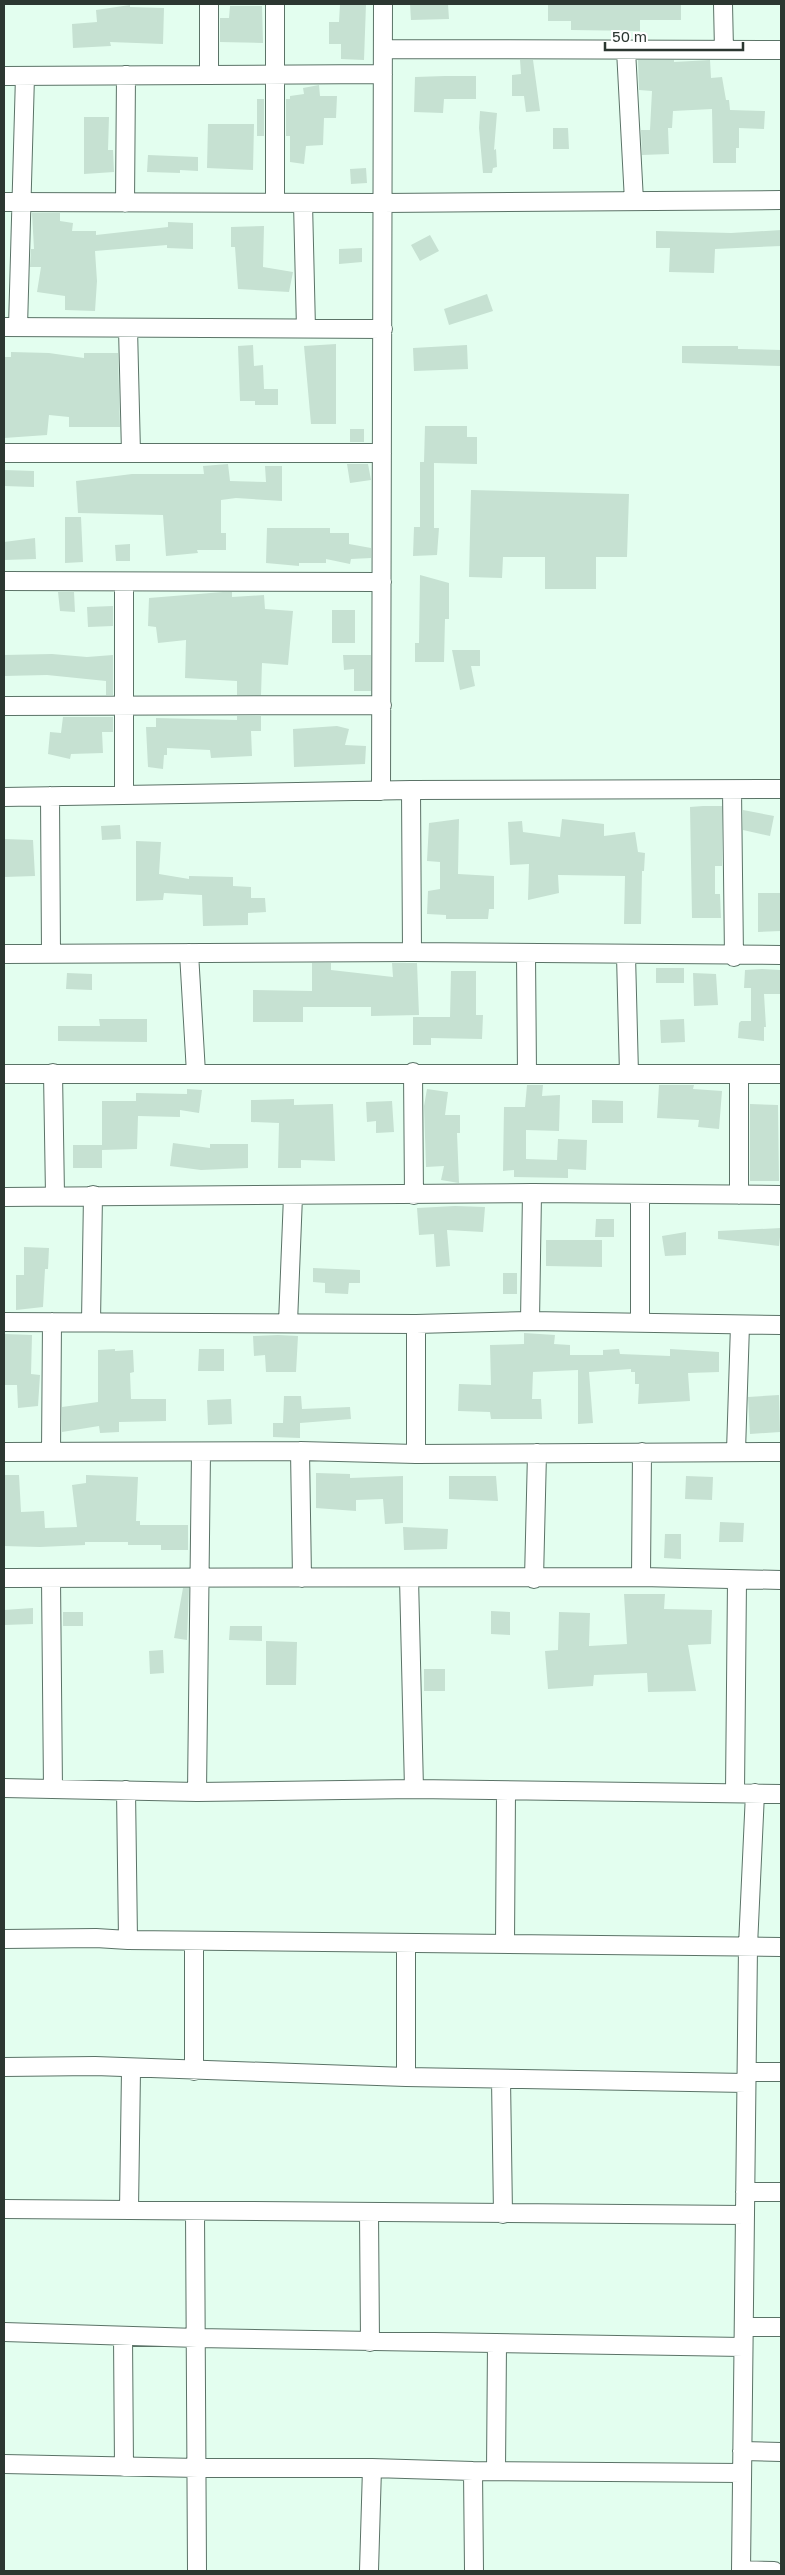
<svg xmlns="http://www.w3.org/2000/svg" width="785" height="2575" font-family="'Golos Text',sans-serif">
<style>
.building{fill:#c6e1d2}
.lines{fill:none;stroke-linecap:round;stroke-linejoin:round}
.street-casing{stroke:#5b7367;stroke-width:20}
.street{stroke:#fff;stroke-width:18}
</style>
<rect width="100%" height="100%" fill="#e3feef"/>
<path class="building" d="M340,4H366L364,60L341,59V44H329V22H339Z
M410,4H448L449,19L411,20Z
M548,4H681V20H640V31L571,30V21H548Z
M130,5V7L164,8L163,44L110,42L111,46L73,48L72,24L97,22L96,10Z
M230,6H262L263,43L220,42V18H229Z
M520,60H533L540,111L526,112L524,96H512V75L521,74Z
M638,60H674V62L710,60L711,78L722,77L726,100H729L730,110L765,111L764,129L739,128V148H736V163H713L712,109L673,111L672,128H668L669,154L642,155L641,130H650L652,91L639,90Z
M445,76H476V99H444L443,113L414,112L415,77Z
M319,85L320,96H337L336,118H324L323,145L306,146L304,164L290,162V136H286V99H290V96L304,94L303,88Z
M257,99H264V136H257Z
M480,111L497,113L494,150L496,149L497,167L493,168L492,173H483L479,128Z
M84,117H109L108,150H113L114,172L84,174Z
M208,124H254L253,170L207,168Z
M553,128H568L569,149H553Z
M148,155L198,157V171L180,170V173L147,172Z
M366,168L367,183L351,184L350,169Z
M32,213H60V221L73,223L72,231H96V235L168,227V222L193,223V249L167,248V245L95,251L97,281L95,311L65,310V296L37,292L41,267H30L31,249H34Z
M264,226L263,267L293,272L289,292L238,289L235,247H231V227Z
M781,230V246L715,249L714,273L669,272L670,248H656V231L731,233Z
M430,235L439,251L420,261L411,245Z
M362,248V262L339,264V249Z
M487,294L493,311L449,325L444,309Z
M336,344V424H311L304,346Z
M253,345L254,366L263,365L264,389H278V405H255V401H240L238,346Z
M467,345L468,369L414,371L413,348Z
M682,346H738V349L781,350V366L682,363Z
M11,352L49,353L84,358V353H118L120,427H69V417L49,415L47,435L4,438V357H11Z
M425,426H467V437H477V464L434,463V528H439L437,555L413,556L414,527H420V462H424Z
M350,429H364V442H350Z
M228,464L230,481L266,482L265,466H282V501L236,498L221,500V533H226V550H197L198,553L166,556L163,515L78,513L76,481L132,474H204L203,466Z
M347,464H368L371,480L350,483Z
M4,470L34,471V487L4,486Z
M471,490L629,494L627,557H596V589H545V557H503L502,578L469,577Z
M65,517H81L83,562L65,563Z
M267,528H330V533H349V544L371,548V558L351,559L350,564L326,559V563H299V566L266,563Z
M35,538L36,559L4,560V542Z
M130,544V561H116L115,545Z
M420,575L449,583V619H445L444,662H415V643H419Z
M58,592H74L75,612L60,611Z
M223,592H232V597L264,595L265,609L293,611L288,665L262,663L261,695H237V681L185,678L186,640L158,643L156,627L148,626L149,598Z
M113,606V626L88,627L87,607Z
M332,610H355V643H332Z
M452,650H480V666H471L475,686L460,690Z
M52,654L87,657L113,655V695H106V681L47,675L4,676V655Z
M343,655H371V691H354V669L344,670Z
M237,716H261V731H251L252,756L211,758L210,750L167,748V755H164L163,769L148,767L146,727H156V718L237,720Z
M63,717H113V732H102L103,753L71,754L70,759L48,754L50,732L61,733Z
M337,726L349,729L345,745L366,746L365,764L294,767L293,729Z
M703,806H722V866H715V894H720L721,918H692L690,807Z
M743,810L774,816L770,836L743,830Z
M459,819L458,874L494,876V909H489L488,919H446V915L427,914L428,891L440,889V862L427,861L429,823Z
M562,819L604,824V836L635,832L638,852L645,853L644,871H642L641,924H624L625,876L558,875L559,893L528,900L529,864L510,865L508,822L522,821L523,832L560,837Z
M120,825L121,839L102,840L101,826Z
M4,839L33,840L35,876L4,877Z
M136,841L161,842L159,874L189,879V876L233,877V886L251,887V898H265L266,912L248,913V925L203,926L202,895L164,893L163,900L136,901Z
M758,893H781V931L758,932Z
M312,963H331V970L393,977L392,963H417L419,1015L371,1016V1007H303V1022H253V990L312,991Z
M656,968H684V983H656Z
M762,969L780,970V994H764L766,1027H764V1041L738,1038L739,1023L741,1021H751V988H744L745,970Z
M451,971H476V1015H483L482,1039L431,1038V1045H413V1017H450Z
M67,973L92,974V990L66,989Z
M693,973L716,974L718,1005L694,1006Z
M99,1019H147V1042L58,1041V1026H100Z
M684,1019L685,1042L661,1043L660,1020Z
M527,1085H543L542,1096L560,1095L559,1131L526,1130V1159L557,1160L558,1139L587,1140L586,1170L568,1169V1178L514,1177V1170L503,1171L504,1107H525Z
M659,1085H694L693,1089L722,1091L719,1129L698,1127L699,1120L657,1118Z
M187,1089L202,1090L199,1113L180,1110V1117L138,1116L137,1149L102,1150V1101H136V1093L187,1094Z
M427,1089L448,1092L445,1115H460V1133H457L459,1183L441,1180L444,1166L426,1167L424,1106Z
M294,1099V1105L333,1104L335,1161L301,1160V1168H278L279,1123L251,1122V1100Z
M592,1100L623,1101V1123H592Z
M392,1101L394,1132L376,1133V1121L367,1122L366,1102Z
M750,1104L778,1105L779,1181H750Z
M173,1143L210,1148V1144H248V1168L201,1170L170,1166Z
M73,1145H102V1168H73Z
M455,1206L485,1207L483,1232L447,1230L450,1266L436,1267L434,1234L419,1235L417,1208Z
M596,1219H614V1237H595Z
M781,1228L779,1246L718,1239V1231Z
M686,1232V1255L665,1256L662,1236Z
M546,1240H602V1267L546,1266Z
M24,1247L49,1248L48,1269H45L43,1307L16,1310V1275H24Z
M313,1268L360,1270V1283H349L348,1294L325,1293V1283L313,1282Z
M503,1273H517V1294H503Z
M524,1333L555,1335L554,1344L570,1345V1355H603V1350L619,1349L620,1354L670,1356V1349L719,1352V1372L688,1373L690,1401L638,1404L639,1384H635V1372H631V1369L589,1372L593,1423L578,1424V1370L533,1372L532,1399H541L542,1419H491L490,1412L458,1411L459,1384L491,1385L490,1345L524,1344Z
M4,1334L32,1335L31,1374L40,1375L38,1406L18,1408L17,1385H4Z
M278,1335L298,1336L296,1372H266L265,1355L254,1356L253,1336Z
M115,1349V1351L133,1350L134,1372L130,1373L131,1399H166V1421L119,1422V1432L100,1433L99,1426L62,1432V1407L98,1402V1350Z
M199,1349H224V1371H198Z
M779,1395L780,1432L750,1434L748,1397Z
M284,1396H301L302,1409L350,1407L351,1419L300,1423V1438L273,1437V1423H283Z
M231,1399L232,1424L208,1425L207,1400Z
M316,1473L350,1474V1478L403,1476V1523L385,1524L383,1499L356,1500V1511L316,1508Z
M4,1475H19L21,1512L44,1511L45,1528L77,1527L72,1485L86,1483V1475L138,1477L136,1521H140V1525H188V1550H161V1545H128V1542H85V1545L40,1547L4,1546Z
M449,1476H496L498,1501L449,1499Z
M686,1476L713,1477L712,1500L685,1499Z
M720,1522L744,1523L743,1542H719Z
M403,1527L448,1529L447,1549L404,1550Z
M665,1534H681V1559L664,1558Z
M183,1588H189L187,1640L174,1638Z
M624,1594H665L664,1609L712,1610L711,1644L688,1645L696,1691L648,1692L647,1673L594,1675L593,1686L548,1689L545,1651L558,1650L559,1612L590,1613L589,1646L627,1644Z
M33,1608V1624L4,1625V1610Z
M491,1611L510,1612V1635L491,1634Z
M63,1612H83V1626H63Z
M230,1626H262V1641L229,1640Z
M266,1641L297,1642L296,1685H266Z
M163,1650L164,1673L150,1674L149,1651Z
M424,1669H445V1691H424Z"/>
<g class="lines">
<defs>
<path id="street" d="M209,4V75
M723,4L724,50
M383,49L781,50
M626,50L634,201
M4,76L383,74
M4,202L383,203L781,200
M125,203L126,75
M275,203V4
M303,203L306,329
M4,327L383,329
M18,327L25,76
M128,328L131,453
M4,453H382
M4,581L382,582
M4,706L382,705
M411,790L412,952
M732,790L734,957
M381,791L383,4
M124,795V582
M50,796L51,954
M4,797L411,790L781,789
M189,953L196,1073
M4,954L412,952L781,955
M526,954L527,1073
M626,955L629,1074
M413,1072L414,1195
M53,1073L55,1195
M4,1074H781
M739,1195V1074
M4,1197L532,1193L781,1195
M530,1321L532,1193
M4,1322L416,1324L530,1321L781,1325
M91,1322L93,1195
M288,1323L293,1196
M640,1323V1195
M300,1451L302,1578
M736,1451L740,1325
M4,1452L300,1451L416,1454L781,1452
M51,1452L52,1322
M416,1454V1324
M641,1577L642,1452
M4,1578L641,1577L781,1580
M409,1578L414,1789
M51,1579L53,1789
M534,1579L537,1453
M4,1788L197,1792L414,1789L781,1794
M126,1790L128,1940
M197,1792L201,1452
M735,1792L737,1580
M4,1939L96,1938L128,1940L781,1947
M406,1944V2077
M505,1944L506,1791
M4,2067L95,2066L406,2077L746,2083
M194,2071V1941
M747,2072H781
M501,2079L503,2214
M745,2192H781
M4,2209L745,2215
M129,2210L131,2070
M195,2211L197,2571
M369,2213L370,2342
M744,2327H781
M4,2332L197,2338L743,2347
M123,2336L124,2467
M742,2451L781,2452
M4,2464L198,2468H372L473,2471L742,2473
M473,2471L474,2571
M496,2471L497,2343
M741,2570L774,2571
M369,2571L372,2468
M741,2571L748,1946L755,1793"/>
</defs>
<use href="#street" class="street-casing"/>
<use href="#street" class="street"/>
</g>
<rect width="785" height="2575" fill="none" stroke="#2c3731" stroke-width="10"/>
<path d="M605 42v8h138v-8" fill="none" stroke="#2c3731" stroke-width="2.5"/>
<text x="612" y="42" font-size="15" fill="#2c3731" stroke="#ffffff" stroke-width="4" paint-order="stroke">50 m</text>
</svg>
